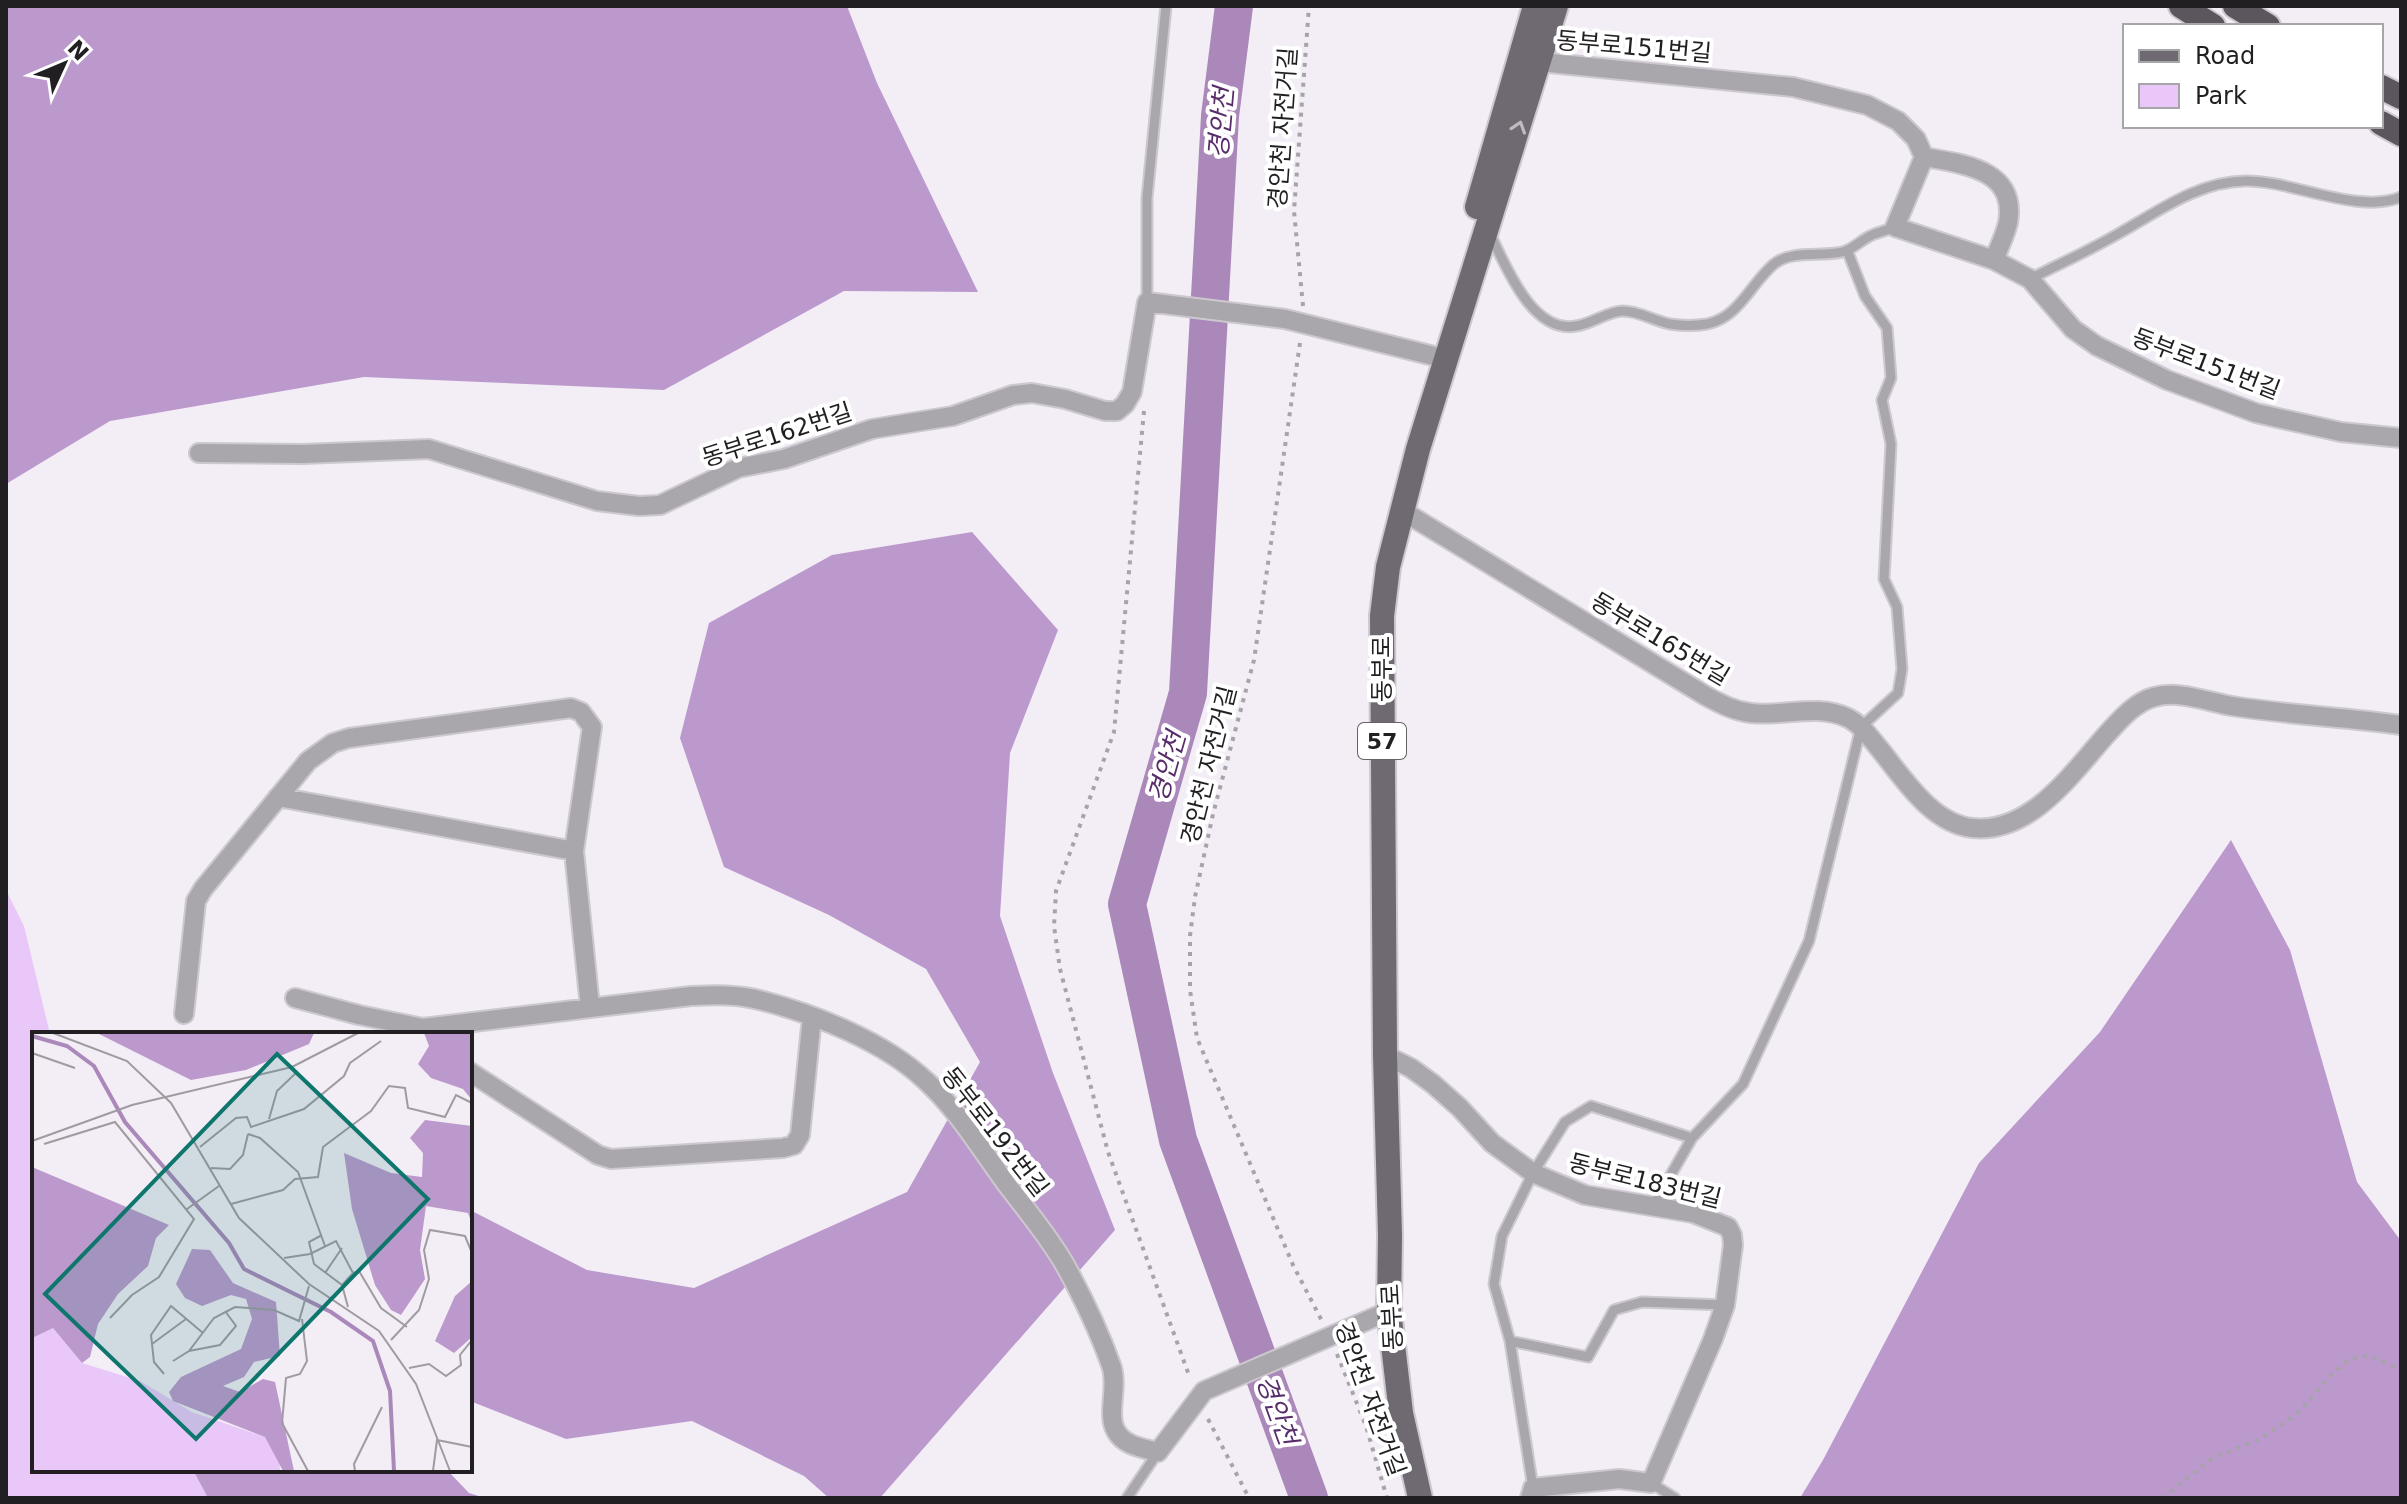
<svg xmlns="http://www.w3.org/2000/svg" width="2407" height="1504" font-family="'DejaVu Sans','Noto Sans KR',sans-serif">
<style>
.green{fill:#e9c8f9}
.forest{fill:#bc99cd}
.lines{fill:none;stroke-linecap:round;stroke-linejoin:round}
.river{stroke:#aa88ba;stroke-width:38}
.lane-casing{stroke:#cdc8d0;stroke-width:13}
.street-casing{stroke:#cdc8d0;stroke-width:22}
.primary-casing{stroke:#cdc8d0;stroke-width:28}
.highway-casing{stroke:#cdc8d0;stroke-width:28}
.path{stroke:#a7a3aa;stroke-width:4;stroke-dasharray:4 6;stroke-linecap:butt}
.lane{stroke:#a9a7ab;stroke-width:9}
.street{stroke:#a9a7ab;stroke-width:18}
.primary{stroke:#6f6a72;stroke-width:24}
.highway{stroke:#5b555d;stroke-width:24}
.oneway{stroke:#bebcc0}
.labels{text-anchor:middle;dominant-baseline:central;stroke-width:8;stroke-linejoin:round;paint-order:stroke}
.shield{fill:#fff;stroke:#646264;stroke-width:2}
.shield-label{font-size:22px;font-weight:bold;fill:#211f22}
.street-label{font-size:24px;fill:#211f22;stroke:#fff}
.water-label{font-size:26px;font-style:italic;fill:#582c6b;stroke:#fff}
.inset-river{fill:none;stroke:#aa88ba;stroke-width:4}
.inset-road{fill:none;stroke:#9f9ba1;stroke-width:2}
.view{fill:#0f766e;fill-opacity:0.15;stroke:#0f766e;stroke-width:4}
.inset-edge{fill:none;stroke:#211f22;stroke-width:4}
</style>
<rect width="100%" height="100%" fill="#f3edf6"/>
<path class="green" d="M6,890L24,926L50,1034H34V1470H193L208,1498H6Z"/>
<path class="forest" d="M6,6H847L877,83L978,292L844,291L664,390L364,377L110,421L6,484Z
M972,532L1058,630L1010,753L1000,916L1053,1073L1115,1230L880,1498H829L804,1476L692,1421L566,1439L470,1401V1210L587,1270L694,1288L907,1192L980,1062L926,969L829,915L724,867L680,738L709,623L832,555Z
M2231,840L2290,950L2357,1182L2401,1241V1498H1800L1823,1460L1979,1163L2100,1032Z
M193,1470H447L469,1493L485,1498H208Z"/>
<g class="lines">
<path class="river" d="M1234,6L1220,116L1188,693L1127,904L1178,1140L1309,1498"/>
<defs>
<path id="lane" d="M1490,234C1506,266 1532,334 1576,326C1592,324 1608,311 1623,311C1639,311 1654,321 1670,324C1682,326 1695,326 1707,324C1739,318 1751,283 1774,264C1793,249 1824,258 1846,251C1855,247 1863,239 1872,235C1879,232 1888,230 1895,227
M2030,279C2061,263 2093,249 2123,231C2162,209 2198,182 2245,181C2292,180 2357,215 2401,197
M1147,302V198L1166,6
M1653,1206L1692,1138L1743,1084L1809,941L1861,727L1898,693L1902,669L1897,607L1884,579L1891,444L1882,400L1891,378L1887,328L1865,296L1847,250
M1510,1341L1588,1357L1614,1310L1642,1302L1725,1305
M1651,1483L1675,1498
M1533,1488L1510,1341L1494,1284L1502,1236L1533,1173L1565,1122L1591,1106L1692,1138
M1127,1498L1158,1452"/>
<path id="street" d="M1540,62L1793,87L1867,105L1898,121L1916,139L1924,157L1895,227L1994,260L2030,279L2073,329L2097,346L2167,380L2256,413L2341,432L2401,438
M1924,157C1963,164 2017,169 2008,223C2005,235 1999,248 1994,260
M199,453L303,454L429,449L597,501L639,506L660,505L738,468L784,459L872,429L953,416L1013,395L1032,393L1065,399L1105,411H1117L1125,404L1132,392L1147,302L1285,319L1446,359
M1401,510L1706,696C1721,704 1734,711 1751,713C1783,717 1817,703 1848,718C1860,724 1869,736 1878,747C1902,776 1931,824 1973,828C2031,834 2073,772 2107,734C2120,720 2135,702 2154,697C2179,690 2208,702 2232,706C2288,715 2345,717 2401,725
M278,797L574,851
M295,998L359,1015L423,1028L691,996C715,995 739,994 763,1001C817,1015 885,1042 926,1081C958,1110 982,1151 1008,1186C1028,1212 1049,1237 1065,1265C1081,1294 1100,1334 1111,1365C1119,1386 1106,1414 1116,1431C1124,1446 1143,1448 1158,1452L1204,1391L1389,1311
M184,1014L196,901L203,889L308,761L333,743L349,738L571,708L581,712L592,727L574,851L590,1007
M1385,1055L1411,1068L1433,1084L1460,1108L1492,1143L1533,1173L1585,1195L1693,1213L1728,1227L1732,1235L1733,1245L1725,1305L1713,1339L1651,1483L1619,1479L1533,1488L1530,1498
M470,1072L598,1155L611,1159L783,1148L794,1145L800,1135L812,1017"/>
<path id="primary" d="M1477,207L1535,6
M1420,1498L1401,1413L1389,1311L1390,1235L1385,1055L1382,616L1388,567L1418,449L1556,6"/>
<path id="highway" d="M2181,6L2213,26
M2235,6L2268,26
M2381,87L2401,97
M2381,123L2401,134"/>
</defs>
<use href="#lane" class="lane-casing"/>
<use href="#street" class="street-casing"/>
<use href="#primary" class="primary-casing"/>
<use href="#highway" class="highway-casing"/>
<path class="path" d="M1303,306L1294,211L1309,6
M1300,343L1254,660L1213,814L1195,897L1190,936V990L1197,1038L1293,1265L1322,1321
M1144,411L1114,732L1056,891L1054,926L1060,969L1108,1152L1190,1378
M1337,1354L1366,1426L1387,1498
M1208,1419L1249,1498
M2162,1498L2214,1457L2258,1440L2296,1415L2330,1376L2350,1359L2362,1356L2374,1358L2401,1369"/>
<use href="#lane" class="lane"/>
<use href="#street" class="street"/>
<use href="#primary" class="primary"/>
<use href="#highway" class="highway"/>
</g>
<defs><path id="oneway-chevron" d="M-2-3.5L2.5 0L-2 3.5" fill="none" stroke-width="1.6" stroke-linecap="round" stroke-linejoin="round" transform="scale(2)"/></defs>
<use class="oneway" href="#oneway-chevron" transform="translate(1519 127) rotate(-72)"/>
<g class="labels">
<rect class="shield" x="1358" y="723" width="48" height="36" rx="6"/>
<g class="shield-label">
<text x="1382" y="741">57</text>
</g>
<g class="street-label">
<text transform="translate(1634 47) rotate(5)">동부로151번길</text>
<text transform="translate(1283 128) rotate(-86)">경안천 자전거길</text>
<text transform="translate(2206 364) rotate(21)">동부로151번길</text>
<text transform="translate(777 435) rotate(-18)">동부로162번길</text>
<text transform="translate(1660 639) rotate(31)">동부로165번길</text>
<text transform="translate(1382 669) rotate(-90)">동부로</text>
<text transform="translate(1209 765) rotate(-76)">경안천 자전거길</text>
<text transform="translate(995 1132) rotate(52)">동부로192번길</text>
<text transform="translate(1645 1181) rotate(14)">동부로183번길</text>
<text transform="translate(1392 1317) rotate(-93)">동부로</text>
<text transform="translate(1370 1399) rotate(70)">경안천 자전거길</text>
</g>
<g class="water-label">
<text transform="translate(1221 123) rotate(-85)">경안천</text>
<text transform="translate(1167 767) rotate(-74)">경안천</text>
<text transform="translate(1277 1410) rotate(70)">경안천</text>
</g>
</g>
<g transform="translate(32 1032)">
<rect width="440" height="440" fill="#f3edf6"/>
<path d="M17,291L50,331L108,349L160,380L233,405L247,423L248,439H0V302Z" fill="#e9c8f9"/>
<path d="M65,1H282L277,12L214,38L159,48ZM392,1H440V68L431,57L399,46L386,32L397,14ZM393,88L440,94V192L436,181L394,174L388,218L393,247L369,283L359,278L343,253L320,177L312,121L359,141L390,145L391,121L378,106ZM0,135L137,193L124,206L116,234L86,262L66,292L58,325L50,331L21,296L0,306ZM160,217L178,218L201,251L244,270L248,324L222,330L212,345L191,354L208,360L231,347L243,350L262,439H251L233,405L141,369L137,360L149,345L209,317L220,287L214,267L199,263L170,274L153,266L144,252ZM440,249V305L422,321L403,309L423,264Z" fill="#bc99cd"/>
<path class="inset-river" d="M0,4L35,14L62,34L93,90L197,211L212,237L299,280L341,309L358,359L362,439"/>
<path class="inset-road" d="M21,1L95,29L139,71L207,186L277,252L347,299L384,352L418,439M0,21L43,36M237,87L245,59L265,40M216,102L228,106L266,140L293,214M0,109L100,73L260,35L326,1M12,112L83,90L162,187L127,245L100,263L78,286M168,115L204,86L215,85L219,95L272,77L312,44L318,31L349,9M179,136L198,137L211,123L216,102M199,172L251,158L263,147L286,145L291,115L339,79L357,54L373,56L376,76L413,85L424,63L440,71M155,177L187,154M290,203L277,210L282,232L310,253M252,226L278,222L304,209L321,241L310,253L316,275M293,241L310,216M321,241L327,239L349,276L375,295M270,287L275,329L268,342L254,346L250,391L276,439M359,308L387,278L397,247L392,218L398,198L433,204L440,221M120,312L154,287M157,319L188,313L204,294L193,279M141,329L157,319L182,286L203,275L242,278L267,289L277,254M377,336L397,332L414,344L429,333L428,323L440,308M132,342L122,330L119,303L139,274L171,301M323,439L322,432L350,375M401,439L405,408L440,415"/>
<path class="view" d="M245,22L396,167L164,407L13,262Z"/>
<rect width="440" height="440" class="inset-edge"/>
</g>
<rect width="2407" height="1504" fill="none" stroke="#211f22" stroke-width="16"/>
<rect x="2123" y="24" width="260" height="104" fill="#ffffff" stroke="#a6a5a7" stroke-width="2"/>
<rect x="2139" y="50" width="40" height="12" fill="#6f6a72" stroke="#a6a5a7" stroke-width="2"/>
<text x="2195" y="64" font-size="24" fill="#211f22">Road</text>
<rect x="2139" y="84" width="40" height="24" fill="#e9c8f9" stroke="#a6a5a7" stroke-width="2"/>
<text x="2195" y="104" font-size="24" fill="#211f22">Park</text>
<g transform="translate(64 64) rotate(46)" stroke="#ffffff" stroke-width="6" paint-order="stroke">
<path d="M0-6L14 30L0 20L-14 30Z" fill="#211f22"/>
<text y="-12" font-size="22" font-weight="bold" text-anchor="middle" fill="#211f22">N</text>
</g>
</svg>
